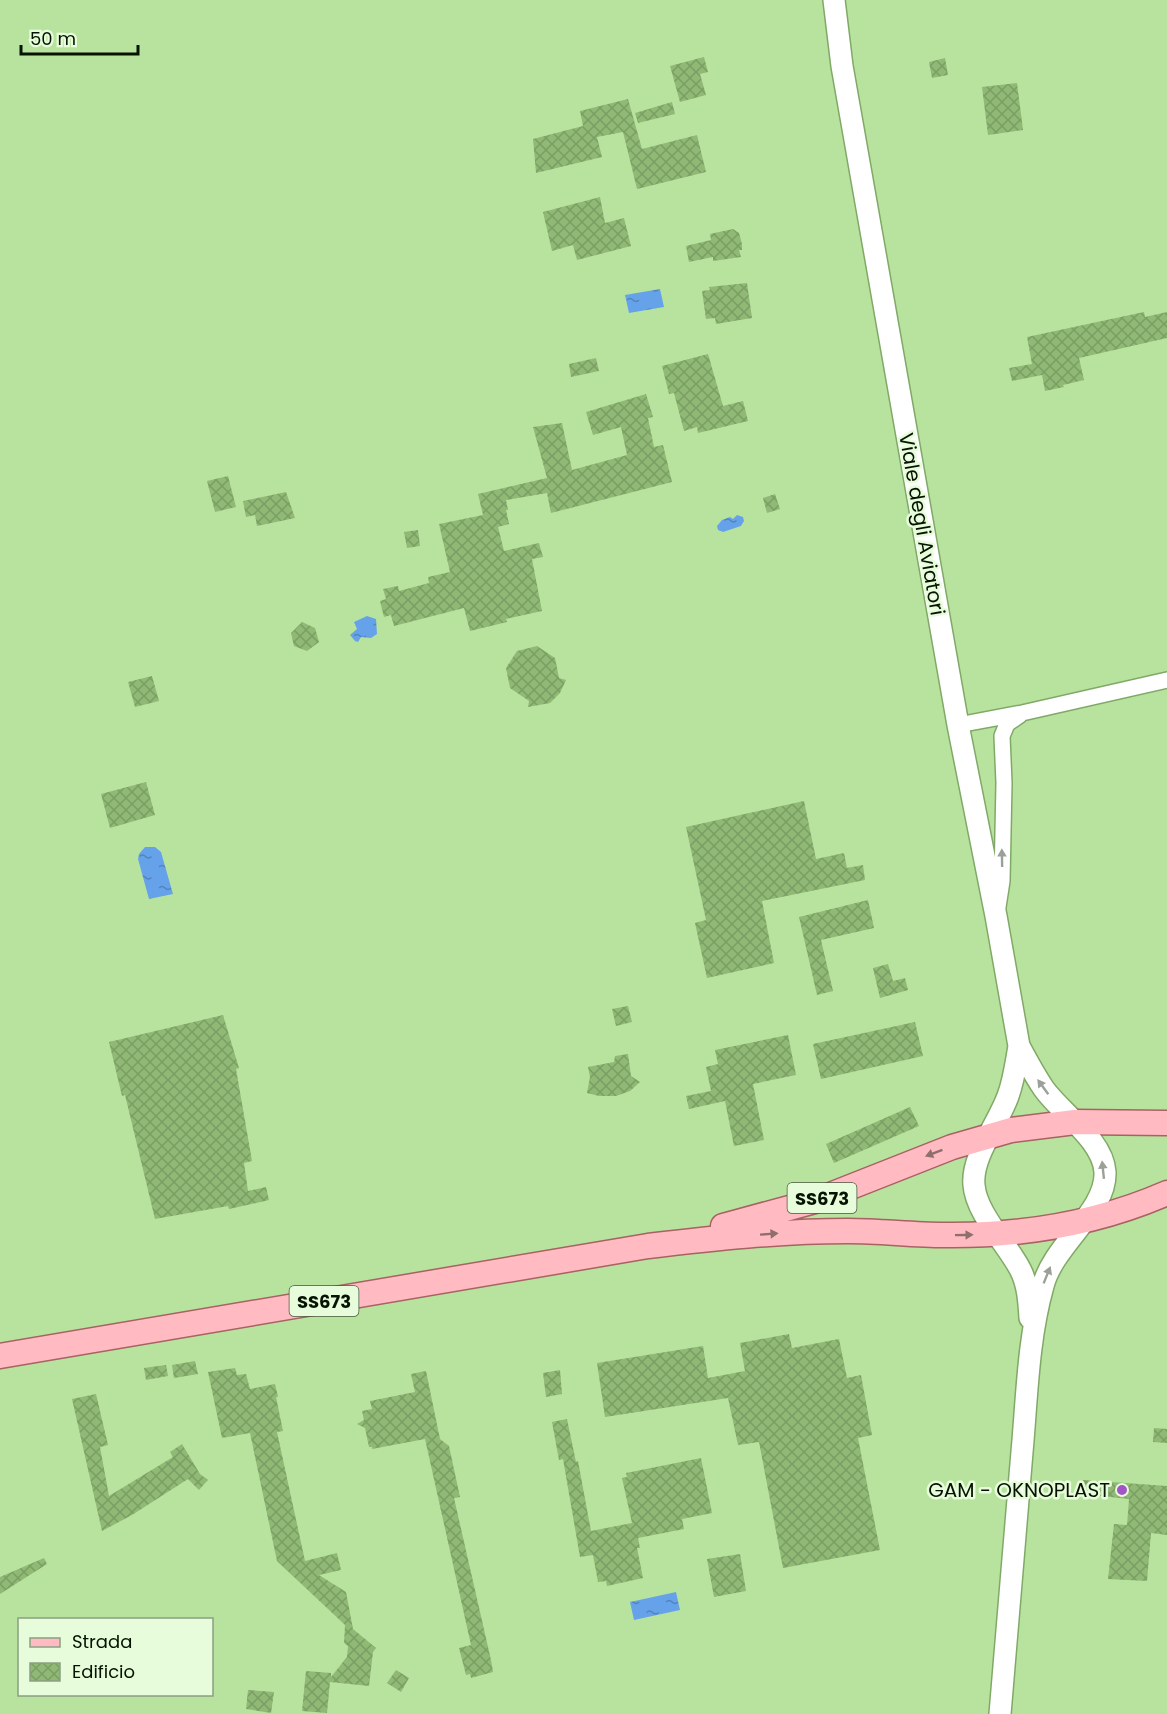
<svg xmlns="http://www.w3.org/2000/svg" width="1167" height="1714" font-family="Poppins,sans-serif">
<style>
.water{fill:url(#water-ripples)}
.building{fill:url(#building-cross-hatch)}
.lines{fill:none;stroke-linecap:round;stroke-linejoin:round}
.minor-casing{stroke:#80a967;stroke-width:18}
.secondary-casing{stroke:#80a967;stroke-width:24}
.primary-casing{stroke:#a86263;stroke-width:27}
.minor{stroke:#fff;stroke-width:15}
.secondary{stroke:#fff;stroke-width:21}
.primary{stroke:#ffbac2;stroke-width:24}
.oneway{fill:#9ba199}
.oneway2{fill:#8f6f6b}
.poi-dot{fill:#a254c6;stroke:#e6fcda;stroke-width:2}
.labels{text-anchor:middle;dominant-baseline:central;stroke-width:5;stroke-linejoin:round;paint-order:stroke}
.shield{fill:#e6fcda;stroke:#495941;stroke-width:1.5}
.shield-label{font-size:18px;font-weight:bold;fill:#061300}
.street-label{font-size:20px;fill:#061300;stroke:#e6fcda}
.poi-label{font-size:20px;fill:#061300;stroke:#e6fcda;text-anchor:end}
</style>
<defs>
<pattern id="water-ripples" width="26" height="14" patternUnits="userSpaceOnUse" patternTransform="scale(1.5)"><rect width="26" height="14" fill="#66a2ea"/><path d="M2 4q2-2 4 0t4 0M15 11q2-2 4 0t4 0" fill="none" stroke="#5283bb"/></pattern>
<pattern id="building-cross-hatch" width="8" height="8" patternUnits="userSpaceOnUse" patternTransform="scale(1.5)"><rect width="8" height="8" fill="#8fb975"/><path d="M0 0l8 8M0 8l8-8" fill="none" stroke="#7a9e63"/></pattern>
</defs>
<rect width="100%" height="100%" fill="#b8e39e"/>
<path class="water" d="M660,289L664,307L629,313L625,295Z
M737,515L743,517L744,521L741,526L723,532L718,530L717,526L722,520L730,517L733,519Z
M367,616L376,619L377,634L371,638L361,637L358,642L355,641L350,635L357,629L354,622Z
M145,847H155L161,852L173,894L149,899L138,859L139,854Z
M676,1592L680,1610L634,1620L630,1602Z"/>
<path class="building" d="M704,57L708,72L700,74L706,95L680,102L670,66Z
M945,58L948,75L932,78L929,62Z
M1017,83L1023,130L988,135L982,87Z
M628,99L642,149L697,135L706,172L637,189L623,132L597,137L602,157L536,173L533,139L583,126L580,111Z
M672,102L675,114L638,123L635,113Z
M600,197L605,223L624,218L631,246L577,260L573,245L552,251L543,212Z
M733,229L739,233L742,244V250H739L741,257L713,261V257L689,262L686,246L711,240L710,234Z
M747,283L752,318L716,324L715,318L706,319L702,291L710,290L709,287Z
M1144,312L1145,317L1167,312V338L1079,358L1084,380L1063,385L1064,387L1045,391L1042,375L1012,381L1009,368L1032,364L1027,337Z
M708,354L723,406L743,401L748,421L698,433L697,427L684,431L674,393L669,394L662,366Z
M596,358L599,371L571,377L569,364Z
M646,394L653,417L648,418L654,447L663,445L672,482L551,513L547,493L506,500L508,510H506L509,524L498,527L504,551L539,543L543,557L532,559L542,611L506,619L507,622L470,631L464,608L394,626L391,615L384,617L380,601L386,599L383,589L398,586L399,591L429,583L428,577L450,572L439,524L483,515L478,494L547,478L533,427L562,423L572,470L627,455L621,427L593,435L586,412Z
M228,476L236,507L215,512L207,481Z
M286,492L295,518L257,526L255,515L246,517L243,501Z
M775,494L780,509L767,513L763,498Z
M418,530L420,546L407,548L404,532Z
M302,622L315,628L319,642L307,651L294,646L291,633Z
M537,646L555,658L559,678L566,680L560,693L550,703L528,707L529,701L510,688L506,668L517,651Z
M152,676L159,701L135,707L128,682Z
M146,782L155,815L110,828L101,794Z
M804,801L816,859L844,853L847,868L863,865L865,880L762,901L774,963L707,978L695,923L706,920L686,827Z
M868,900L874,928L821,940L833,991L817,995L799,917Z
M888,964L893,981L905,978L908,990L880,998L873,968Z
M628,1006L632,1022L616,1026L612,1009Z
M223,1015L239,1068L236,1069L252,1161L244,1163L248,1191L266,1187L269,1200L229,1209L228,1206L155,1219L125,1095L122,1096L109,1042Z
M915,1022L923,1056L821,1079L813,1044Z
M788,1035L796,1075L753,1084L764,1140L734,1146L725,1101L689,1109L686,1096L711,1091L706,1067L718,1064L715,1050Z
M628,1054L631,1076L640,1082L630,1091L616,1096H599L587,1093L590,1077L588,1067L614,1062L615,1056Z
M910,1107L919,1126L834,1163L826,1144Z
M789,1334L792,1348L839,1339L847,1378L861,1375L872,1435L858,1438L880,1550L783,1568L759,1442L738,1445L728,1398L605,1417L597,1363L703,1346L708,1378L745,1371L740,1343Z
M195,1361L198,1374L174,1378L172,1365Z
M166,1365L168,1376L146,1380L144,1368Z
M235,1368L237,1375L246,1374L250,1389L275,1384L278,1397H276L283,1431L277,1432L305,1561L337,1553L341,1570L319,1575L346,1592L353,1629L376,1648L373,1652L369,1686L330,1682L327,1713L302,1711L306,1671L331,1673V1677L347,1657L348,1646L344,1643L345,1625L277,1561L250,1433L222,1438L208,1372Z
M560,1370L562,1394L546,1397L543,1373Z
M426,1371L440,1439L449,1446L460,1497L454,1498L491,1660L493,1672L471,1678L470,1674L466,1675L459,1648L471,1645L425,1439L372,1449V1447H369L365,1428L357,1424L364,1420L362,1411L372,1409L370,1401L415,1392L411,1374Z
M96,1394L108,1445L100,1447L109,1496L173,1457L170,1452L182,1444L200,1474L208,1480L199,1490L188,1479L132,1515L102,1531L72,1399Z
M567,1419L576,1462L578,1461L591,1531L632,1523L622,1478L627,1477L626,1473L701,1458L712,1513L682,1519L684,1529L638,1538L640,1548H637L643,1578L607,1586L606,1581L598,1582L593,1555L580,1557L563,1459L559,1460L552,1422Z
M1154,1428L1167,1429V1443L1153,1442Z
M1083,1480L1167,1486V1535L1151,1533L1147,1581L1108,1579L1114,1524L1127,1525L1129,1499L1082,1494Z
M740,1554L746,1591L714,1597L707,1559Z
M44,1558L47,1564L0,1594V1577Z
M396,1670L409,1678L401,1692L387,1683Z
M248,1690L274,1692L271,1713L246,1709Z"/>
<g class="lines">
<defs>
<path id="minor" d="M958,725L1022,713L1167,680
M998,907L1002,881L1004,783L1002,736L1007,724L1020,715"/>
<path id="secondary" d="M834,0L842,66L958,725L996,916L1019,1046C1027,1061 1035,1076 1044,1089C1062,1114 1103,1140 1105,1172C1107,1211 1053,1245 1043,1286C1028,1339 1027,1397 1022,1452C1015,1539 1007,1627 1000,1714
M1019,1046C1016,1063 1014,1080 1008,1096C999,1122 971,1157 974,1185C976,1213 1007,1244 1020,1269C1028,1284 1029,1301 1030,1318"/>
<path id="primary" d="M723,1226L815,1201L952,1147L1011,1130L1075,1122L1167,1123
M0,1356L648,1246C715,1238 781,1231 848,1231C881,1231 912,1235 944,1235C1022,1236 1096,1224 1167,1193"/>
</defs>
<use href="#minor" class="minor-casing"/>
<use href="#secondary" class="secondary-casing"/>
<use href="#primary" class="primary-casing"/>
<use href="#minor" class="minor"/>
<use href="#secondary" class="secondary"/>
<use href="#primary" class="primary"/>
</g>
<defs><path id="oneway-solid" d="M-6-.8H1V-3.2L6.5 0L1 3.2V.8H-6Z" transform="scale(1.5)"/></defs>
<g class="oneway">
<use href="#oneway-solid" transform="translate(1002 858) rotate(-91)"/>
<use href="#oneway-solid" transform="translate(1043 1087) rotate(-126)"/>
<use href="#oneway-solid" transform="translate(1103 1170) rotate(-96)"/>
<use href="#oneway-solid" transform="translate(1047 1275) rotate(-68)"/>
</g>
<g class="oneway2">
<use href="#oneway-solid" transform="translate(934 1153) rotate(159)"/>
<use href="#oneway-solid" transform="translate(769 1234) rotate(-4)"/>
<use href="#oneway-solid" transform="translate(964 1235) rotate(-1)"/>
</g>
<circle class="poi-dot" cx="1122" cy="1490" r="6"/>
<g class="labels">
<g class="shield">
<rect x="787.5" y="1183" width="69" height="30" rx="4.5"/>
<rect x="289.5" y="1286" width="69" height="30" rx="4.5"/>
</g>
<g class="shield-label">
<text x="822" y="1198">SS673</text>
<text x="324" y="1301">SS673</text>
</g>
<g class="street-label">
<text transform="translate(922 524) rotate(80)">Viale degli Aviatori</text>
</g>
<g class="poi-label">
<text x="1110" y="1490">GAM - OKNOPLAST</text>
</g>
</g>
<rect x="18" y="1618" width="195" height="78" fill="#e6fcda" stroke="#8c9f83" stroke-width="1.5"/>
<rect x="30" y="1638" width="30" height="9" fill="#ffbac2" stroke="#8c9f83" stroke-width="1.5"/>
<text x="72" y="1648" font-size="18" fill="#061300">Strada</text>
<rect x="30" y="1663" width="30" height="18" fill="url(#building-cross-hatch)" stroke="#8c9f83" stroke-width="1.5"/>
<text x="72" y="1678" font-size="18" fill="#061300">Edificio</text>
<path d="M21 45v9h117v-9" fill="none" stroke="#061300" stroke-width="3"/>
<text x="30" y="45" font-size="18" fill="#061300" stroke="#e6fcda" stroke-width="4.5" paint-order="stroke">50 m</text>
</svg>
